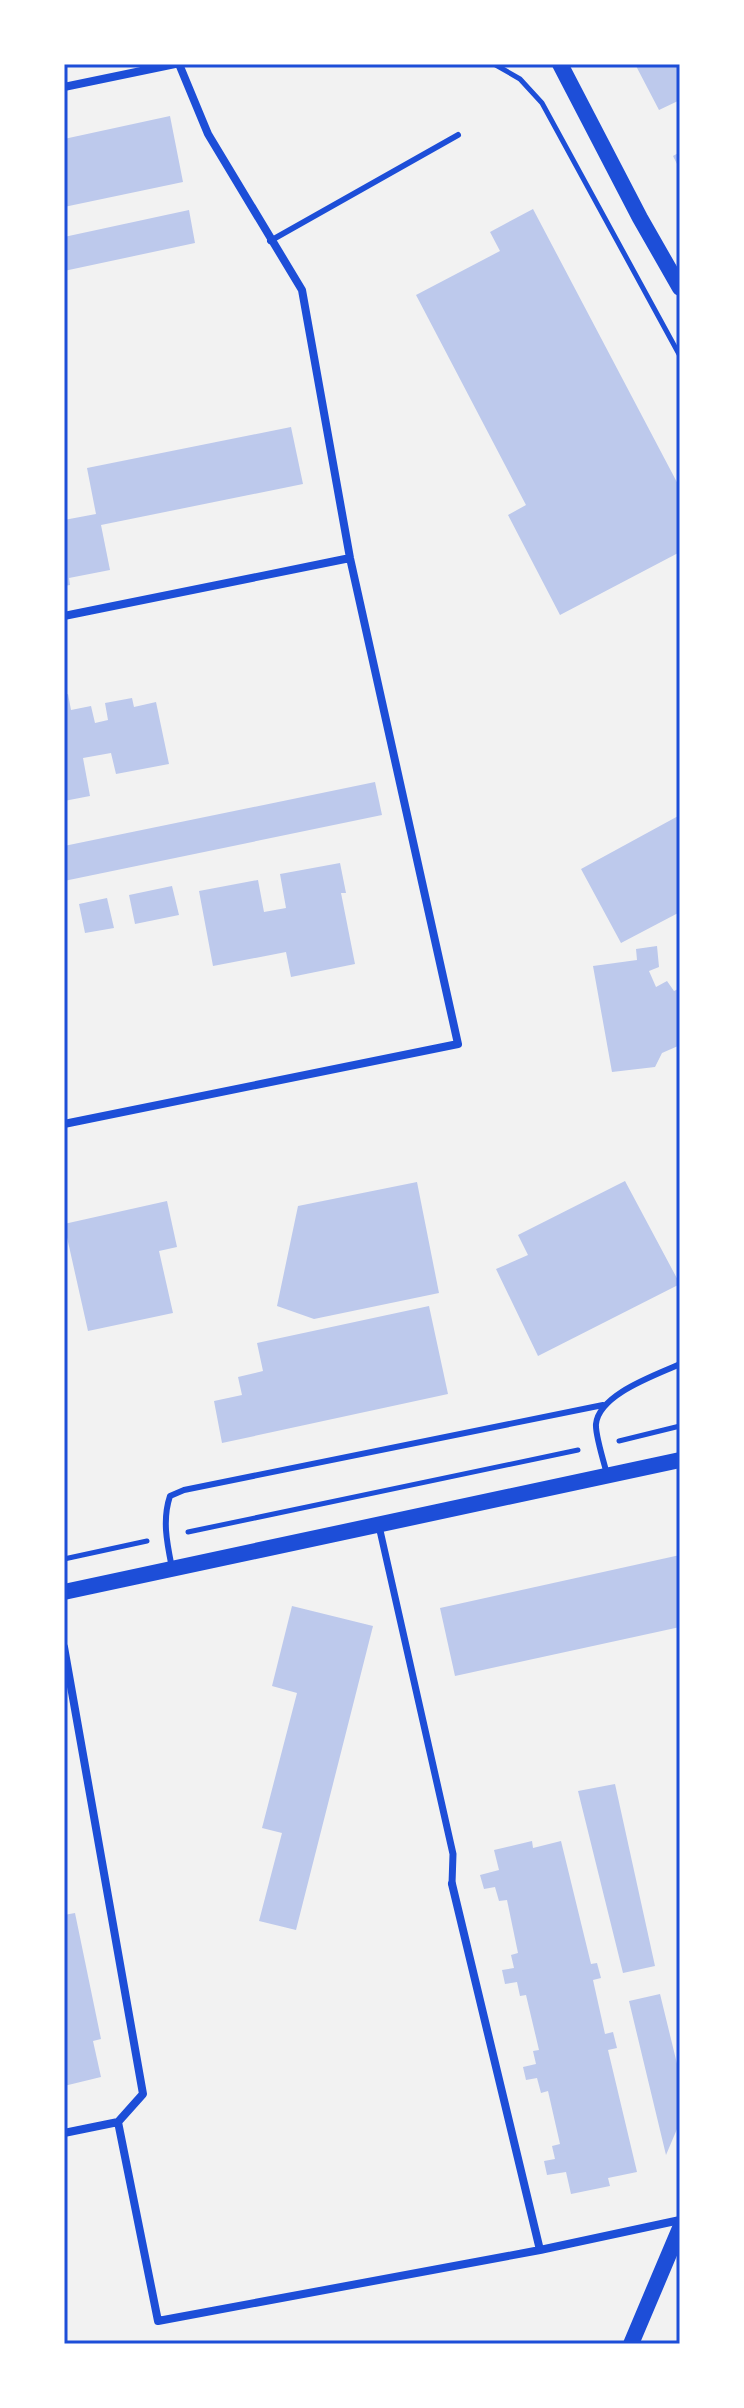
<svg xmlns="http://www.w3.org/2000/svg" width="744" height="2408" font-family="Spectral,serif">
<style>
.building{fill:#bdc9ec}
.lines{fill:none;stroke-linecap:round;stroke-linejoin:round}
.path{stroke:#1d4ed8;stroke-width:5}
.service{stroke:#1d4ed8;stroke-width:6}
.pedestrian{stroke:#1d4ed8;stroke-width:7}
.minor{stroke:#1d4ed8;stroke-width:8}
.secondary{stroke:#1d4ed8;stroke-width:16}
.neatline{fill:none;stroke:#1d4ed8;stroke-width:3}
</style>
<rect width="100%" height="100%" fill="#f2f2f2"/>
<path class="building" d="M635,64H680V100L659,110Z
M170,116L183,182L64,207V139Z
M680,152V170L673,156Z
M533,209L680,488V552L560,615L508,515L526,505L416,295L500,251L490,232Z
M189,210L195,243L64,271V237Z
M291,427L303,484L101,525L110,570L69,578L70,585L64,586V520L96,514L87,468Z
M68,694L71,710L91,706L95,723L108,720L105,703L132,698L134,707L156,702L169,764L116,774L111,753L83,758L90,796L64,801V695Z
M375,782L382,815L64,881V846Z
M680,815V912L621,943L581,869Z
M340,863L346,893H341L355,964L291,977L286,952L213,966L199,891L258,880L264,912L286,908L280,874Z
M172,886L179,915L135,924L129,895Z
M107,898L114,928L85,933L79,904Z
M657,946L659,967L649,971L656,987L667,981L674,991L680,988V1047L678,1046L662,1053L655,1067L612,1072L593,966L637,960L636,949Z
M625,1181L680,1284L538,1356L496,1269L528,1255L518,1235Z
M417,1182L439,1293L314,1319L277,1306L298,1206Z
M167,1201L177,1247L159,1251L173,1313L88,1331L64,1224Z
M429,1306L448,1394L222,1443L214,1401L242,1395L238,1377L263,1371L257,1343Z
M680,1555V1627L455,1676L440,1608Z
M292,1606L373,1626L296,1930L259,1921L282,1833L262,1828L297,1693L272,1686Z
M615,1784L655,1966L623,1973L578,1791Z
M532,1841L533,1848L561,1841L591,1964L597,1963L601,1978L593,1980L605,2034L613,2032L617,2048L608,2050L637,2172L608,2178L610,2186L571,2194L566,2172L547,2175L544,2161L555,2159L552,2146L560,2144L548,2091L541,2093L537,2078L526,2080L523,2067L536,2064L533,2051L539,2050L526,1995L520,1996L517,1982L505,1984L502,1970L514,1968L511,1955L518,1953L507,1900L499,1901L495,1887L484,1889L480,1875L499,1870L494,1850Z
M75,1913L101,2039L93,2041L101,2077L64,2086V1915Z
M660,1994L680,2076V2122L666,2155L629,2001Z"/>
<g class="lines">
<path class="path" d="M494,64L520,79L542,103L680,356
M619,1441L680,1426
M188,1532L578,1450
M64,1559L147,1541"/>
<path class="service" d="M270,241L458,135
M607,1474C604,1463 595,1434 596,1424C599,1394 656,1375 680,1364
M172,1568C167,1543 162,1520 170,1496L184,1490L603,1405"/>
<path class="pedestrian" d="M379,1526L453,1854L452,1884"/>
<path class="minor" d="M64,87L175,64
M64,616L350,558
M64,1124L458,1044L350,558L302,290L208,134L179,64
M64,1647L143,2094L118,2122
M452,1884L540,2250
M118,2122L158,2321L540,2250L680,2220
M64,2133L118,2122"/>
<path class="secondary" d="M560,64L640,218L680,288
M64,1592L680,1460
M631,2344L680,2228"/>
</g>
<rect width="744" height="2408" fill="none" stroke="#ffffff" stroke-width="132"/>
<rect x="66" y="66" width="612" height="2276" class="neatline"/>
</svg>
